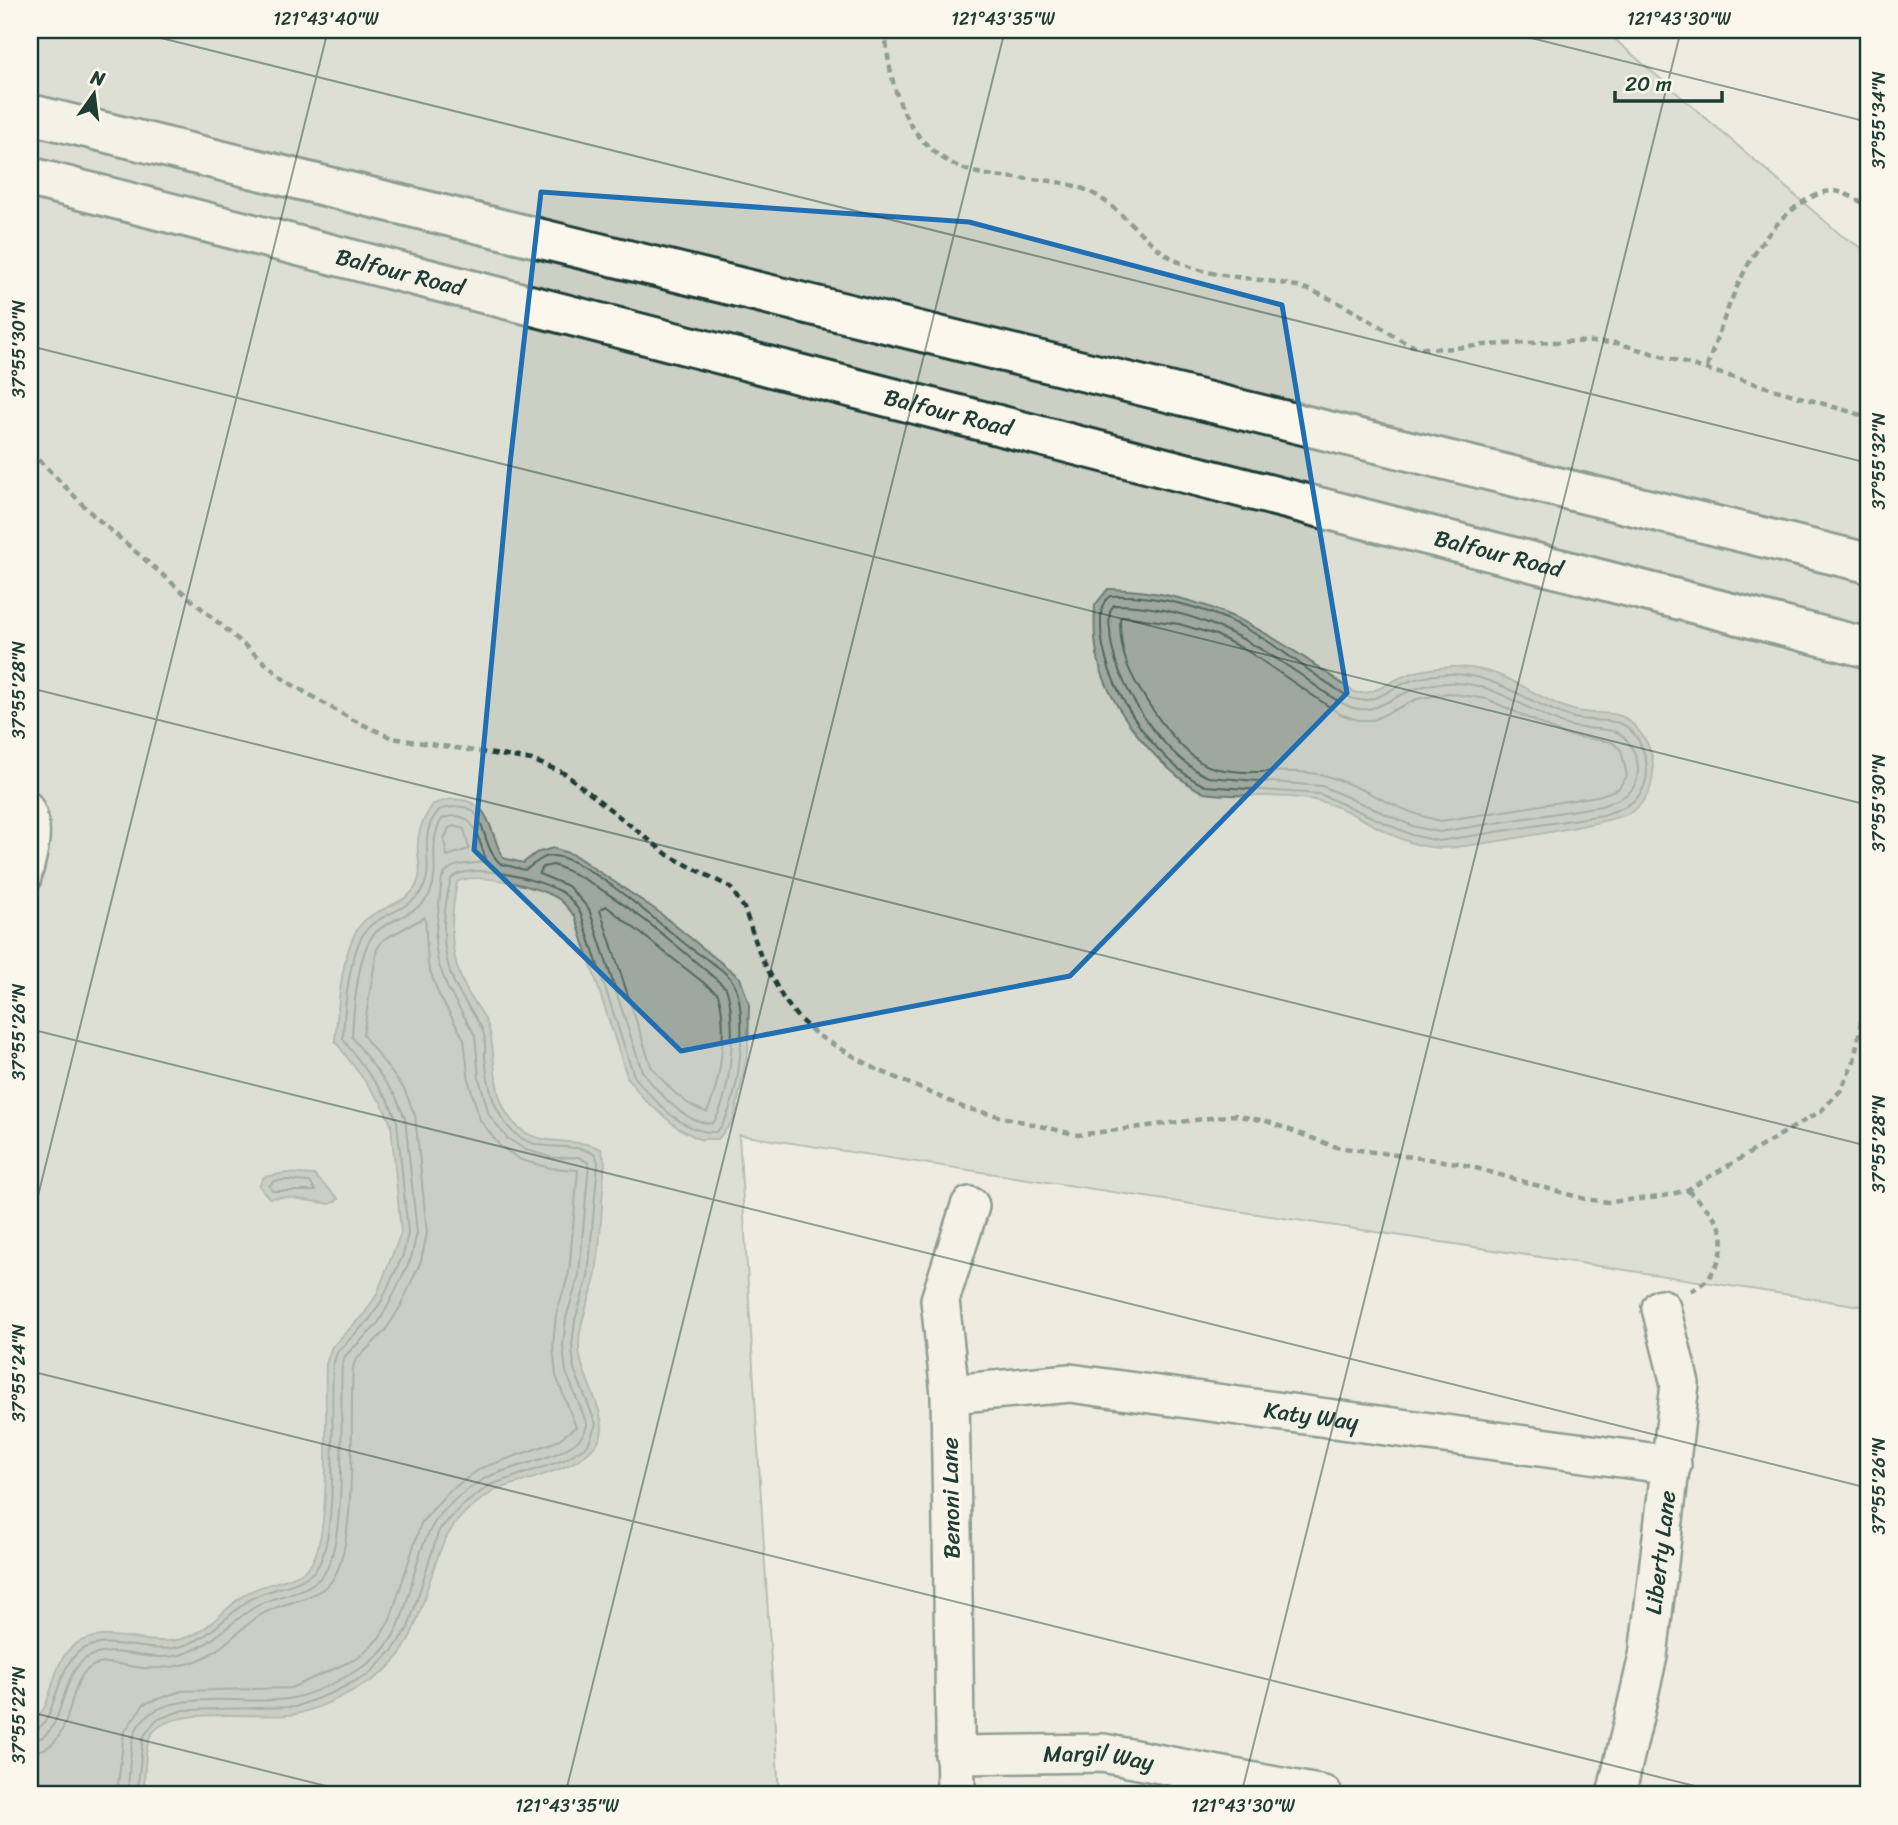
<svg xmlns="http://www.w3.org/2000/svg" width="1898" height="1825" font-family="Sriracha,sans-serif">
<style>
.green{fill:#cbcfc4;stroke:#75867c;stroke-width:2}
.water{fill:#9fa89f;stroke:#6c7d74;stroke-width:2}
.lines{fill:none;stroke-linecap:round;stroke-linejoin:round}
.shore{stroke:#52685f;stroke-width:2}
.service-casing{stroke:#1f3d34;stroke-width:24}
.minor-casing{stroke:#1f3d34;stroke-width:42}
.secondary-casing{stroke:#1f3d34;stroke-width:44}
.path{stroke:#1f3d34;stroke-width:4.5;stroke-dasharray:7 5;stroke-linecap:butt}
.service{stroke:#fbf7ec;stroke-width:19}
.minor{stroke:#fbf7ec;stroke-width:37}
.secondary{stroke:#fbf7ec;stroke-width:38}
.marked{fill:none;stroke:#1f6fb2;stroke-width:5;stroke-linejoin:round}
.ticks{fill:none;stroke:#1f3d34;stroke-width:2;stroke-opacity:0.45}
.labels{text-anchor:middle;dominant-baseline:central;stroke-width:7;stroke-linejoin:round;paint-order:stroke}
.street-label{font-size:23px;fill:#1f3d34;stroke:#fbf7ec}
.neatline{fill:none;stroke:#1f3d34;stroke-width:2.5}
.ticks-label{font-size:18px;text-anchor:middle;fill:#1f3d34}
</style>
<rect width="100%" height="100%" fill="#eeece1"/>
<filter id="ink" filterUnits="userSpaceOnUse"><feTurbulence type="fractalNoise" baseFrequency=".0143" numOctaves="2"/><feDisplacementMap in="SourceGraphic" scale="14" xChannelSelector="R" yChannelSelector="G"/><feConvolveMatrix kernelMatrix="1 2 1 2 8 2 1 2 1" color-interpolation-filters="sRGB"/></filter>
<g filter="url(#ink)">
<path class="green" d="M30,30H1604L1841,235L1868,252V1307L739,1135L779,1795H30Z"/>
<path class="water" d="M1108,589C1213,591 1272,635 1354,692C1373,697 1389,681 1407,675C1434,665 1469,664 1496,674C1524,684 1548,704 1577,711C1592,715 1616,710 1628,720C1641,731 1653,748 1653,765C1654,784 1649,799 1633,811C1617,823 1468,847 1442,848C1397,848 1361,811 1319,801C1283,793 1241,798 1204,793C1162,773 1115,714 1101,670C1094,648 1094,627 1095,605Z
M451,799C492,799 488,829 503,858L523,863L536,853L553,848L574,855L656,910L740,978L749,1004L748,1053L734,1120L718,1139H699L678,1128L646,1101L628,1079L575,916C570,911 565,904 560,900C543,887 476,871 457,882C450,919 448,957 467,991C474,1003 488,1019 490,1033C497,1065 491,1104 519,1128C543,1148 574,1136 601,1149L605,1162C601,1200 602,1240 595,1278C590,1301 579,1321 579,1345C578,1373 608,1413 601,1435C590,1468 525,1479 496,1490C489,1494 481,1500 474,1505C415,1548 438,1644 369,1682C347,1694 322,1708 296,1714C263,1721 166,1702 150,1737C143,1753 146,1778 143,1795H30C30,1775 26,1751 30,1732C31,1722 42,1714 46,1704C58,1674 57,1640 101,1636C133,1634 163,1650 195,1634C216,1624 229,1603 249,1592C266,1582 300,1581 311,1564C333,1531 324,1408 326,1364L331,1348L364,1314L376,1296L401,1233L391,1124L382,1104L335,1041C338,1010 341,944 363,922C377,908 407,904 416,886C422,874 419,866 418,854C416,834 422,821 433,804Z
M286,1173L314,1175L339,1199L330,1204L286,1197L269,1198L259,1186L264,1177Z"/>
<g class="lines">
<path class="shore" d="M1110,596C1160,594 1217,610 1259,636C1291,655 1320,681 1353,699C1376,705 1391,687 1412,680C1423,677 1438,674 1449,674C1496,673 1531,706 1574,718C1589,722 1609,718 1622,724C1640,733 1650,761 1646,780C1641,803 1623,808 1603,815L1439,841L1412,835L1320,794L1205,786C1155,763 1100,681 1101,625C1101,614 1100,603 1110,596Z
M1114,605C1183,605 1240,633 1295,671C1312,682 1329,698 1348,706C1371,717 1391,698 1412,690C1422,686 1437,683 1448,683C1491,680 1527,711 1566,725C1581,730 1608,727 1618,733C1632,741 1639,760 1638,774C1636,795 1618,800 1601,806L1440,832L1415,827L1322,786L1208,777C1163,757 1111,680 1110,630C1109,621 1108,611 1114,605Z
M1124,616L1179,624L1216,635L1249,652L1340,714L1358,720H1373L1417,699L1448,693L1487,699L1565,735L1612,742L1621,750L1627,776L1618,789L1598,796L1441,821C1400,813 1367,788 1327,776C1290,766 1248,778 1211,767C1181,758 1135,689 1126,661C1121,647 1120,632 1120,618Z
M454,826L464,829L469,849L447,856L444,839L449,828Z
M553,865C605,882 684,951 726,988C737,1017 732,1098 713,1123C686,1126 657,1091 642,1071L589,909L568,886L539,874L543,867Z
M606,906L718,994C728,1024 721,1084 707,1112C685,1107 664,1083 651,1066L600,910Z
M286,1180L310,1182L316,1191H273L269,1186L274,1181Z
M30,1732C58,1729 53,1662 85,1648C113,1636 145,1653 174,1648C207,1642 223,1618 249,1600C268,1587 301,1588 316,1569C340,1539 330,1408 333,1365L337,1352L370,1319L382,1300L403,1255L408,1233L397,1121L388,1100L343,1039C344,1012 349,942 371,925C386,913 410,908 421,892C438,866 414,839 439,810C494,794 474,841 501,864L525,870C534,865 542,855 553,856C586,857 662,926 689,947C702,957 727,970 734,984C749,1011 740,1113 716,1132C683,1134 653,1100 634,1076L581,914C577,907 570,898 563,893C543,880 469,860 451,879C442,913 440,952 455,985C463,1001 476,1015 483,1031C486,1039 485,1050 485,1058C488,1084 493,1113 513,1132C537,1155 569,1140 595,1154L598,1162L588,1277L575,1320L572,1345L574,1369L596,1424L588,1445L564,1460L490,1485L462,1506L439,1530L408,1628L393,1650L369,1674L334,1692L295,1707L183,1710L156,1720L143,1737L137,1795
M30,1741C69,1739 56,1669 91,1656C118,1645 150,1663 180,1655C212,1646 227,1624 255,1607C275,1594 305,1595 322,1576C349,1546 339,1410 342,1366L345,1356L377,1325L389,1304L411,1258L417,1233L405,1118L395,1095L352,1037C353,1013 358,949 375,933C391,917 422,914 431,891C440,867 427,842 442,819C473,806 478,837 486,860C470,868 453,858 442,878L435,941L438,962L448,989L475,1035L479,1078L489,1115L507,1138L526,1150L553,1158L578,1157L589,1163L579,1275L566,1318L563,1346L566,1372L587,1424C583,1458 508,1464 484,1479C466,1490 444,1506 433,1525C404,1572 416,1636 361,1668C341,1680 316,1693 293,1698C251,1708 156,1682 135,1732C129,1749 129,1777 128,1795
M30,1752C78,1750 63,1683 91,1667C107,1658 126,1667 143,1668C158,1669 175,1667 190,1663C219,1655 235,1632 259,1616C280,1602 307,1602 327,1586C360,1558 349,1413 353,1368L355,1361L385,1331L399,1309L421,1261L427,1233L415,1115L404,1089L363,1035L377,949L383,940L425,917L428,965L438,993L464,1039L469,1082L480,1120L500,1146L521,1160L550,1168L578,1170L569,1273L556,1315L553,1346L556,1376L576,1427L555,1442L481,1468L448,1492L421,1523L390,1620L379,1638L358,1658L291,1688L181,1691L144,1704L124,1732L117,1795"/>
<defs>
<path id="service" d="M30,801C47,826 37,854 30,882"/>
<g id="minor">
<path id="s1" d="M950,1394L1070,1383L1672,1465"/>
<path id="s2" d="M954,1755L1103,1753L1323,1795"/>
<path d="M956,1795L950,1394L940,1300L970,1206"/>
<path id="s3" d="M1616,1795L1648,1656L1680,1384L1661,1308"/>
</g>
<g id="secondary">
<path d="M30,114L1868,563"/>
<path id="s4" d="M30,177L1868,648"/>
</g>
</defs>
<use href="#service" class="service-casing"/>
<use href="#minor" class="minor-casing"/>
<use href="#secondary" class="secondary-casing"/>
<path class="path" d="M885,30C889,79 900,130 944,159C988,188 1043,170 1088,191C1119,205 1141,239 1170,257C1212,283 1264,274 1309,290C1335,299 1359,314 1384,329C1392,334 1402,342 1411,345C1434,352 1462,347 1485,345C1529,343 1573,340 1617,343L1868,417
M30,239V258
M1707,367C1728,307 1748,239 1803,202C1811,197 1823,191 1833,191C1844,191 1858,201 1868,205
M30,451L93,515L286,681L349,718L392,738L532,760L564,773L668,855L730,887L744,908L761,957L783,998L798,1018L817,1035L876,1069L965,1108L1078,1135L1234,1115L1266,1121L1336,1147L1458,1163L1585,1199L1608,1202L1660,1197L1687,1190L1821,1111L1841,1090L1854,1061L1868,984
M1868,742L1864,762L1868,815
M1687,1190C1712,1213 1733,1228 1717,1264C1710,1278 1705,1283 1691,1291"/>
<use href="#service" class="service"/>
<use href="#minor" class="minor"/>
<use href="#secondary" class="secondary"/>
</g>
</g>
<path d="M0 0H1898V1825H0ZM541,192L969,222L1282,305L1347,693L1070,976L681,1051L474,850L510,464Z" fill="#eeece1" fill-opacity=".55" fill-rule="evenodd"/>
<path class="marked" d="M541,192L969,222L1282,305L1347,693L1070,976L681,1051L474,850L510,464Z"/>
<path class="ticks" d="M129,30L1868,463M1499,30L1868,122M30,346L1868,805M30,688L1868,1146M30,1029L1868,1488M30,1228L328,30M30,1371L1731,1795M30,1712L362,1795M565,1795L1005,30M1241,1795L1681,30"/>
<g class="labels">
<g class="street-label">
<text stroke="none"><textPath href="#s4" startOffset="382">Balfour Road</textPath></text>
<text stroke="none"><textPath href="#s4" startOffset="948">Balfour Road</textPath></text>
<text stroke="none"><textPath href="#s4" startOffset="1516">Balfour Road</textPath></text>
<text stroke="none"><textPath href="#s1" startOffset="364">Katy Way</textPath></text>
<text transform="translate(951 1498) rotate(-91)">Benoni Lane</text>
<text stroke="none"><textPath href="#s3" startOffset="247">Liberty Lane</textPath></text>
<text stroke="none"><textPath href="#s2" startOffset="145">Margil Way</textPath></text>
</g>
</g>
<rect width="1898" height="1825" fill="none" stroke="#fbf7ec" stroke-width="77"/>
<g transform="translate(94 94) rotate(14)" stroke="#fbf7ec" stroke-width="5" paint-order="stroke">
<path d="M0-5L12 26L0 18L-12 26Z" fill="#1f3d34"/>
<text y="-10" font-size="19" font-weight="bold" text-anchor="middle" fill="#1f3d34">N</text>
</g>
<path d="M1615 91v10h107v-10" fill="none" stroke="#1f3d34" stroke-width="3.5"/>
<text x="1625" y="91" font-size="21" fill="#1f3d34" stroke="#fbf7ec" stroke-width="5" paint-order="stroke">20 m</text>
<rect x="38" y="38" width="1822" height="1748" class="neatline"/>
<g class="ticks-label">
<text x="326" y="25">121°43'40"W</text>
<text x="1003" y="25">121°43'35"W</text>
<text x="1679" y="25">121°43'30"W</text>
<text transform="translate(1879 120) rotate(-90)" y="6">37°55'34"N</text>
<text transform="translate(19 349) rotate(-90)" y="6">37°55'30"N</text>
<text transform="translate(1879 461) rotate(-90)" y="6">37°55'32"N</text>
<text transform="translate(19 690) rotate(-90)" y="6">37°55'28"N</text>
<text transform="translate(1879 803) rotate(-90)" y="6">37°55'30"N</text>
<text transform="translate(19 1032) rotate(-90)" y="6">37°55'26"N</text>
<text transform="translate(1879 1144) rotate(-90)" y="6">37°55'28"N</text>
<text transform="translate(19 1373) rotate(-90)" y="6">37°55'24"N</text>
<text transform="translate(1879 1486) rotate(-90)" y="6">37°55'26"N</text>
<text transform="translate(19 1715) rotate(-90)" y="6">37°55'22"N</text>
<text x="567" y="1812">121°43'35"W</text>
<text x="1243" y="1812">121°43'30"W</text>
</g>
</svg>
